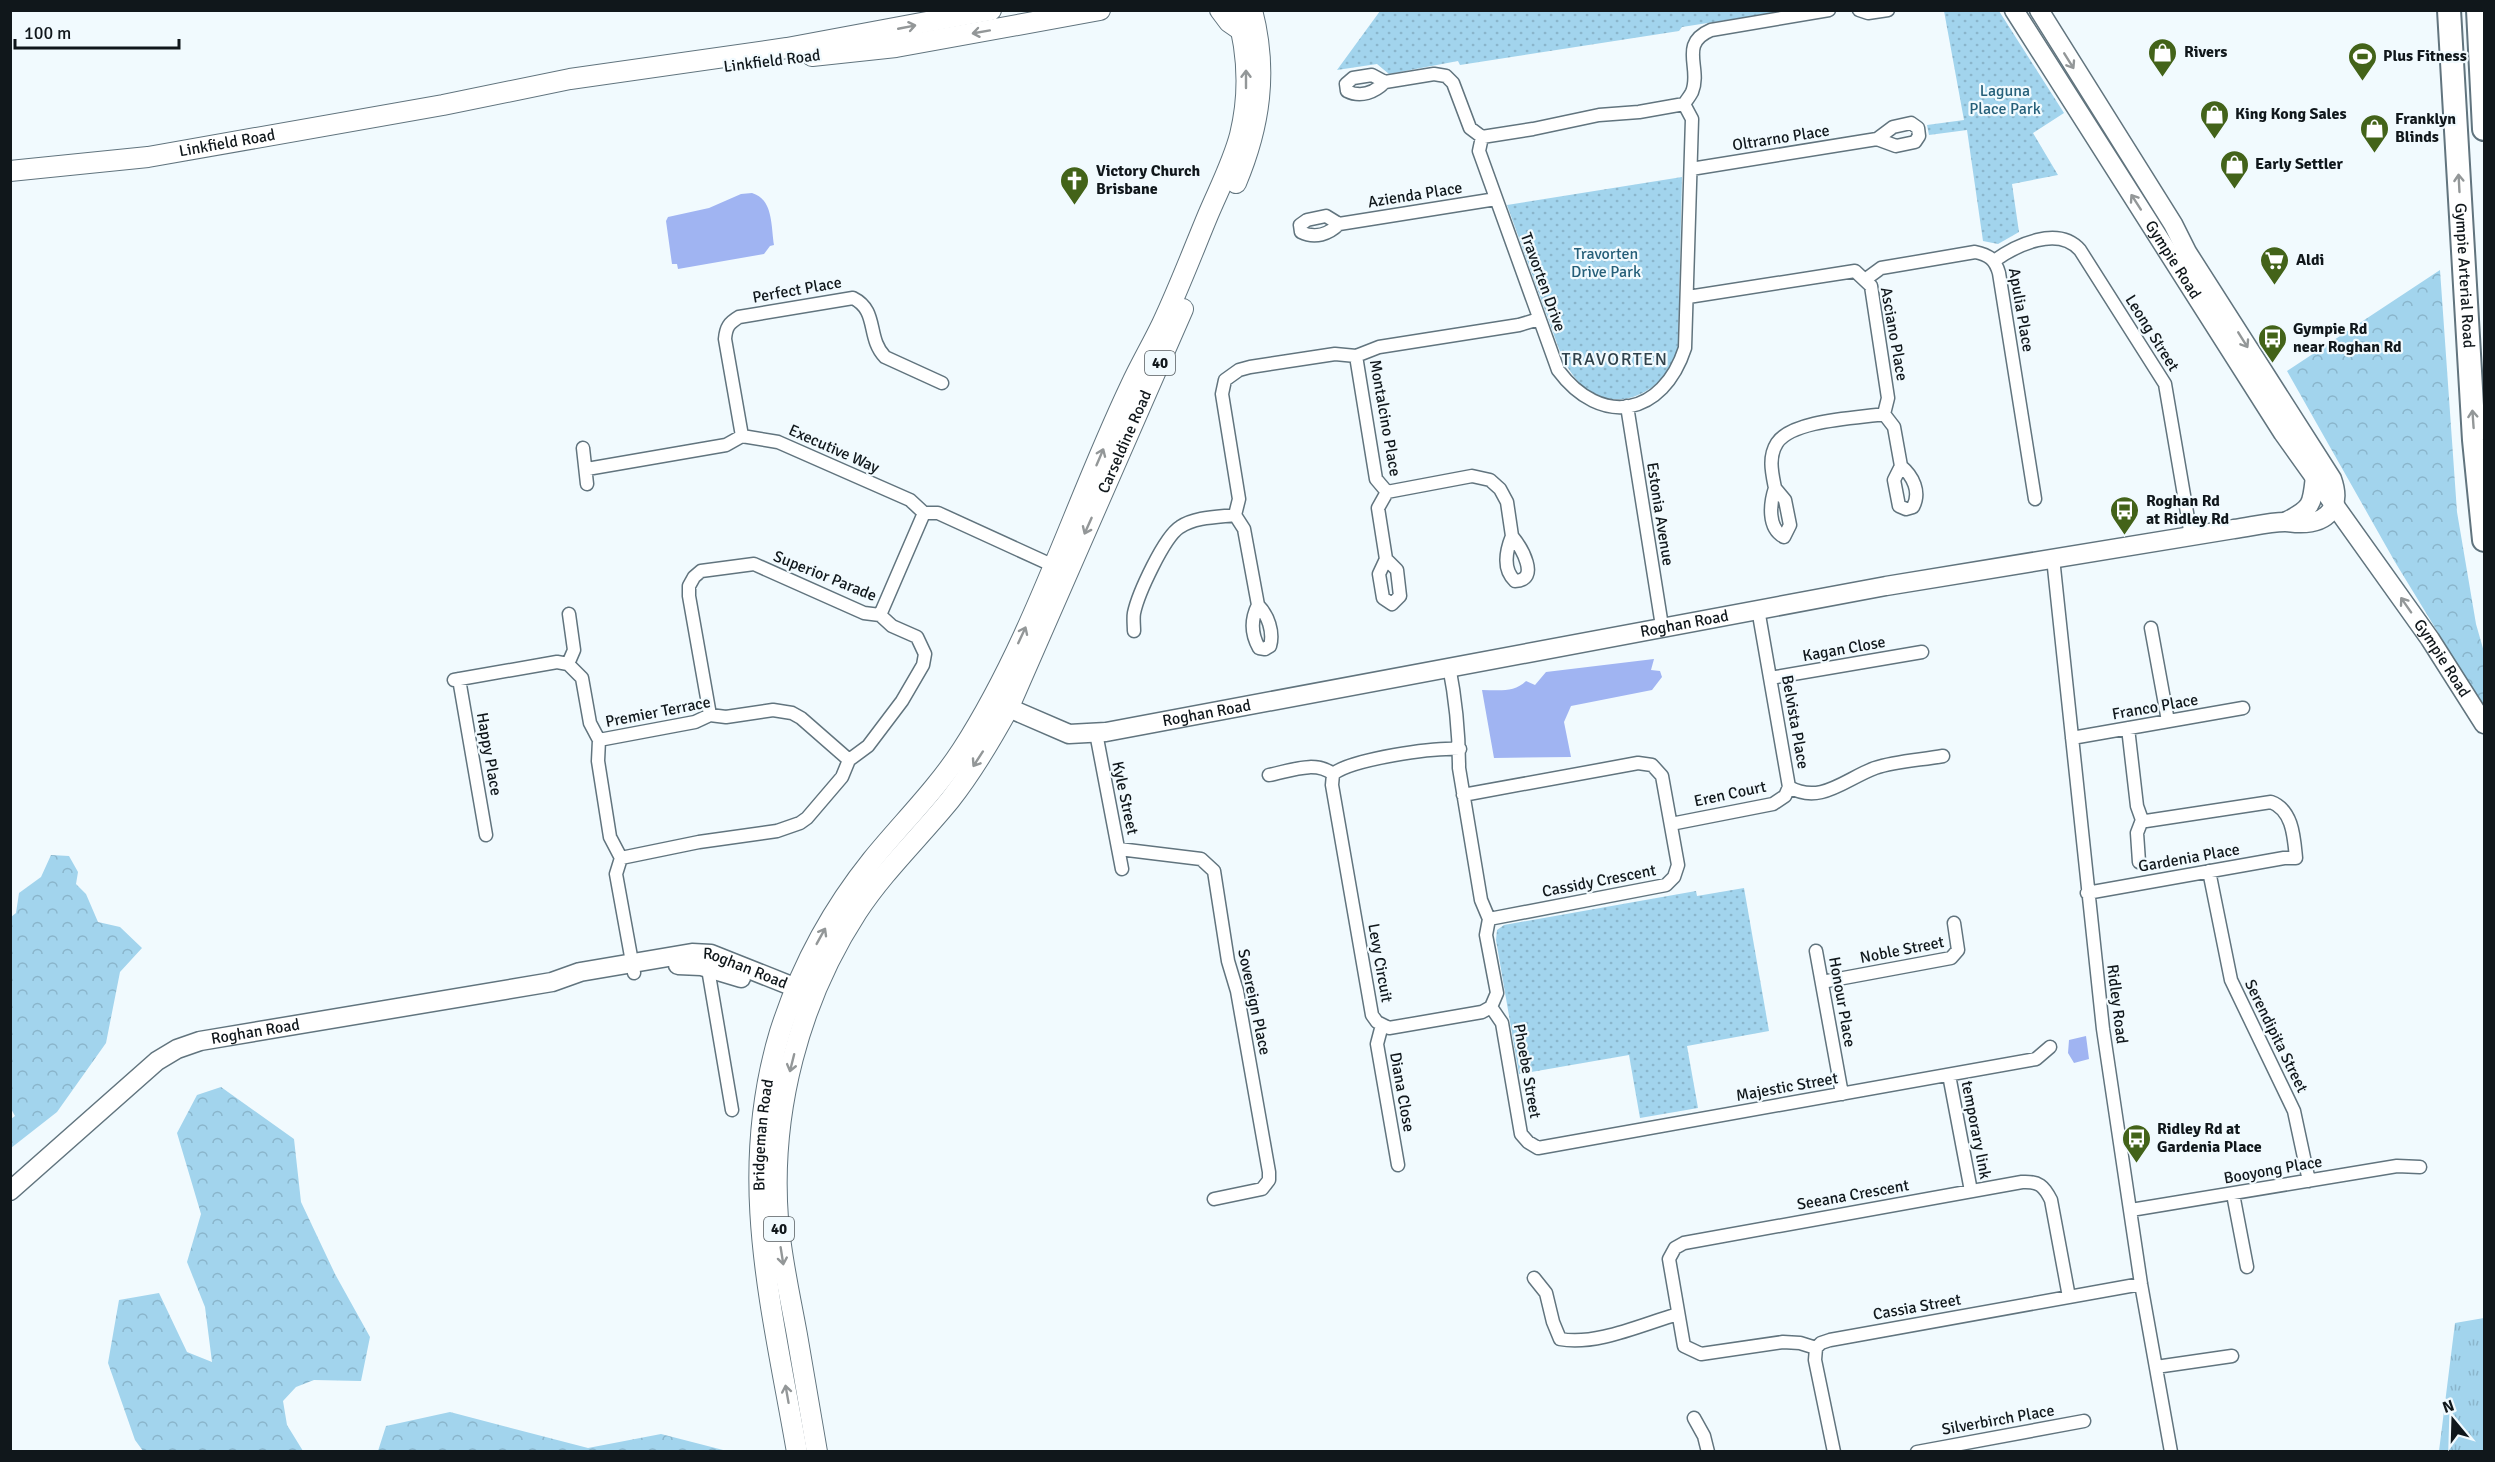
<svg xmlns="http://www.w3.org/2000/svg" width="2495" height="1462" font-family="Signika,sans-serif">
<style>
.grass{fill:url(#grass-tufts)}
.forest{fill:url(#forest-crowns)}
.park{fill:url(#park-dots)}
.water{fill:#a0b4f2}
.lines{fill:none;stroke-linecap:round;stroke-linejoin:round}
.street-casing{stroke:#61747e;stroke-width:15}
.secondary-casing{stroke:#61747e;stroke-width:21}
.primary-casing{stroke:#61747e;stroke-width:22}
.highway-casing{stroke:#61747e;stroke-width:26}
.street{stroke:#fff;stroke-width:12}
.secondary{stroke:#fff;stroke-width:18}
.primary{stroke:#fff;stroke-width:20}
.highway{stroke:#fff;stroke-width:22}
.oneway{stroke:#939798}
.labels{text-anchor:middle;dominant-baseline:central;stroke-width:4.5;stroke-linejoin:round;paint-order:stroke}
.shield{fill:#f1fafe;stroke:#545b5f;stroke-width:1.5}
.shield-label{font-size:15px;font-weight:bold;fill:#10171b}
.poi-label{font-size:16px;font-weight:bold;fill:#10171b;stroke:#f1fafe;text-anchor:start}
.street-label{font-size:16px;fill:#10171b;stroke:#f1fafe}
.park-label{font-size:16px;fill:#255f79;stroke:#f1fafe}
.neighbourhood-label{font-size:18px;letter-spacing:1.5px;fill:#30424b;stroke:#f1fafe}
</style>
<defs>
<pattern id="grass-tufts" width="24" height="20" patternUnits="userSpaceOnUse" patternTransform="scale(1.5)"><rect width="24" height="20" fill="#a2d4ed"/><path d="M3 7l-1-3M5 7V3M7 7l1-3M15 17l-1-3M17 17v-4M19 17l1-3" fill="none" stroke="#8ab5cb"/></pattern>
<pattern id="forest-crowns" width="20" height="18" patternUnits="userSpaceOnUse" patternTransform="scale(1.5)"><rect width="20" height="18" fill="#a2d4ed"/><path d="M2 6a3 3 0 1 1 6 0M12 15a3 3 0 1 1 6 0" fill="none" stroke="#8ab5cb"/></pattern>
<pattern id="park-dots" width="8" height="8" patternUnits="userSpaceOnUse" patternTransform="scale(1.5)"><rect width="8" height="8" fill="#a2d4ed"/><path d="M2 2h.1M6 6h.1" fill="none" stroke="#8ab5cb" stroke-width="1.8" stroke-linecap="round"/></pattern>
</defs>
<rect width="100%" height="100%" fill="#f1fafe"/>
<path class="grass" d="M2484,1318V1451H2439L2455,1323Z"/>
<path class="forest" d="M2440,270L2457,512L2476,624L2484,652V708L2395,562L2287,371Z
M51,855L69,856L78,872L76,884L86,894L98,922L120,927L142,948L120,972L106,1043L57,1112L11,1148V1119L15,1116L10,1107L11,917L16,913L19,893L41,877Z
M221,1087L294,1139L301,1202L335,1274L370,1337L361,1381L314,1380L296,1387L283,1401L287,1425L303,1451H143L135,1440L108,1363L119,1300L159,1293L187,1352L212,1362L205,1307L187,1262L201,1214L177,1133L197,1095Z
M450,1412L588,1448L661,1434L727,1451H378L386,1426Z"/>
<path class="park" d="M1380,11V10L1784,11L1682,27L1679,31L1460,65L1458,61L1389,74L1377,64L1337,70Z
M1944,11H1999L2064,113L2033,133L2058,175L2012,184L2019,232L1998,244L1983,241L1967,130L1929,135L1927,125L1964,120Z
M1682,177L1678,350C1669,374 1657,388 1633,397C1612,404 1589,395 1576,379C1560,360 1555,335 1546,313C1533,277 1520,241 1507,205Z
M1744,888L1769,1031L1687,1046L1698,1108L1640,1118L1629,1055L1519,1074L1496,940L1497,930L1504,925L1696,891L1697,896Z"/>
<path class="water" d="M752,193C773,199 771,225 774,245L770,246L764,254L678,269L677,264H672L666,221L668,217L709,208L741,194Z
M1654,659L1651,670L1660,671L1662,677L1652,690L1571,706L1564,722L1571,757L1494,758L1482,690C1498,690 1514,693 1526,681L1535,685L1546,672Z
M2086,1036L2089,1059L2074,1063L2068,1053L2069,1040Z"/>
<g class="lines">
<defs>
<path id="street" d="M1859,10L1868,13L1888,10
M1372,75L1385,82C1375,92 1361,98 1347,91L1346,84L1353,78Z
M1385,82L1434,74L1446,76L1453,83L1470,128L1482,137
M1684,104L1692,119L1685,348C1663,416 1601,428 1558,370L1479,151L1482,137L1533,129L1599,115L1639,112Z
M1684,104C1686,101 1690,96 1692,92C1702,68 1678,44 1711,30L1829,10
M1691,169L1877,139L1896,146L1915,142L1919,136L1918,128L1911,123L1893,127L1877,139
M1326,216L1339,224C1329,234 1315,239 1301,232L1300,225L1307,220Z
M1339,224L1496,199
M1994,261C2016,245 2058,225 2080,250L2165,384L2191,536
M1866,279L1881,268L1975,252C1989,255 1995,259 1999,273L2035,499
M1688,297L1855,271L1871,286L1888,398L1884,414L1894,427L1901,466
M1627,406L1662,626
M742,436L725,339C726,327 729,323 739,317L853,298C879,311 866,337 885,357L942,383
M583,448L587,484
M1901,466C1913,476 1921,492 1913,507L1906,509L1899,506L1894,480Z
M587,469L726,445L742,436L778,442L910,500L924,513H938L1054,566
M1775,488C1772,473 1768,457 1777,443C1792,420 1857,418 1884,414
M1775,488L1785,500L1790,525L1784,537C1767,528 1770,503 1775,488Z
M1387,492L1472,476L1490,480L1500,489L1507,502L1512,536
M1512,536C1521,547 1541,580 1515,581C1502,569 1506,551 1512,536Z
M2053,558L2103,1029L2141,1284L2171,1452
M1386,559L1378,508L1387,492L1376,479L1356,356L1379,347L1519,325L1539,319
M1386,559L1397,570L1400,596L1392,604L1383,598L1379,574Z
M1258,605L1244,529L1235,515L1239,499L1222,394L1225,380L1239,370L1250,367L1335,354L1356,356
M1258,605C1268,615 1274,632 1270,646L1265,649L1259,648C1251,634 1251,619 1258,605Z
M1758,609L1789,787C1821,805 1845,779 1875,768C1896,761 1921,760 1943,756
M880,615L924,513
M2151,628L2168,721
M1134,631C1134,626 1133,618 1134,613C1138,594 1164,537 1180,527C1195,517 1217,517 1235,515
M568,664L574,650L569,614
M1449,666C1456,701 1459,733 1459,768L1481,900L1489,919L1486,935L1497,993L1491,1007L1482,1012L1389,1028L1377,1022L1372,1015L1332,785L1333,774C1352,759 1434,747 1460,749
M1770,678L1922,652
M459,679L486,835
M454,680L557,662L568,664L582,678L590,723L599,740L598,761L610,837L621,858L616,874L634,973
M1096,733L1122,869
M2072,738L2243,708
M599,740L695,722L710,715L726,717L773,710L792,713L801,718L849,760
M1269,775C1290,771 1315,760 1333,774
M1463,795L1638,763L1652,765L1662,776L1678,865L1674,877L1666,885L1489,919
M1671,824L1773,804L1785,796L1789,787
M1119,849L1201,859L1214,871L1228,961L1237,991L1269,1172V1180L1262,1189L1214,1199
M621,858L699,842L777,831L800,823L807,818L842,777L849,760L868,746L902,701L923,665L925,654L917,637L892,626L880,615L864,613L754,564L701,571L694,577L689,586V596L710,715
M2139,862L2137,833L2142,820
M2209,871L2231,980L2294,1111L2309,1181
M2087,893L2284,858H2296C2294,838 2293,810 2271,802L2146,821L2142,820L2137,806L2128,728
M1816,951L1842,1094
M707,963L732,1110
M1822,982L1951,958L1958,950L1954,923
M1491,1007L1502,1023L1521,1134L1528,1142L1538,1148L2036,1059L2050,1047
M1382,1025L1377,1044L1398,1165
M1949,1075L1971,1191
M2233,1194L2247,1267
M2131,1210L2397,1166L2420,1167
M1534,1278L1546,1293L1553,1322L1560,1339C1596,1346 1643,1324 1678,1314
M2069,1297L2051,1200C2044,1186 2039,1181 2022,1182L1684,1243L1675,1248L1669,1259L1684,1346L1701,1354L1783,1342L1800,1343L1816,1348L1821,1343L1830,1340L2141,1284
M1816,1348L1815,1360L1834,1452
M2156,1367L2232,1356
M1694,1418L1704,1436L1708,1452
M1917,1452L2084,1421"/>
<g id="secondary">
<path id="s1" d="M2014,10L2283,433L2430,639L2484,724"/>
<path d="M2287,521C2313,508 2312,504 2315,476"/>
<path id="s2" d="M995,702L1069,734L1106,732L1886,586L2234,529C2250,527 2268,522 2285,522C2289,522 2294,523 2298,523C2328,524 2342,507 2332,479L2187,252L2173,224L2039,10"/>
<path d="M678,965L701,966L741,978"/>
<path id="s3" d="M10,1191L157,1061L177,1049L200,1041L552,982L580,972L692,953L711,954L809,993"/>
</g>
<g id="primary">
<path d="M1220,10L1229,22L1242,31"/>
<path d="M812,56L896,47L1100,10"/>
<path id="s4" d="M10,171L148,157L443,105L570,79L787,48L991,10"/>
<path d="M1236,183C1260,126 1268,71 1252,10"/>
<path id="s5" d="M797,1452C772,1307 736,1178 780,1032C800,969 831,911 872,860C902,823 936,790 962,750C1034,638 1073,507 1130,387C1140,365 1152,345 1162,324C1179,288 1193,251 1208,215C1219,189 1233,162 1240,135C1250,94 1248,51 1236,10"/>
<path id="s6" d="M817,1452C810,1413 804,1374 797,1335C790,1296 781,1258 778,1219C770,1112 799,1001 857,912C884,871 919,838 950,800C972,772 991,740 1008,709L1183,309"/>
</g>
<g id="highway">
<path id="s7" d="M2449,10L2474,440L2484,540"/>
<path d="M2478,10L2484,129"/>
</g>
</defs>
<use href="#street" class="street-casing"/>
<use href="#secondary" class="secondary-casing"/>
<use href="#primary" class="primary-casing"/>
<use href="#highway" class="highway-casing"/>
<use href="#street" class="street"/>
<use href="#secondary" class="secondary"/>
<use href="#primary" class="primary"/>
<use href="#highway" class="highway"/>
</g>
<defs><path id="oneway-shaft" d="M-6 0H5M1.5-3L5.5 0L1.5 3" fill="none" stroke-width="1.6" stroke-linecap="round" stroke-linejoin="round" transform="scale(1.5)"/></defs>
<g class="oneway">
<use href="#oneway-shaft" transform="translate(907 27) rotate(-11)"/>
<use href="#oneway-shaft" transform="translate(981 32) rotate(170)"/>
<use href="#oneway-shaft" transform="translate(2069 61) rotate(58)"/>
<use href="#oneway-shaft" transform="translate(1246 79) rotate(-90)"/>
<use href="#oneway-shaft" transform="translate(2459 183) rotate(-93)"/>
<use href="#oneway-shaft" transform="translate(2136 202) rotate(-123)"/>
<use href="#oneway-shaft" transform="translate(2243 340) rotate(58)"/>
<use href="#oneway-shaft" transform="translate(2473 419) rotate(-94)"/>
<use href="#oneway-shaft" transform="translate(1100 457) rotate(-67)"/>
<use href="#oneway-shaft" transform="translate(1088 526) rotate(114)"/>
<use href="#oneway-shaft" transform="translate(2406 605) rotate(-125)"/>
<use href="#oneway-shaft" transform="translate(1022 635) rotate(-65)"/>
<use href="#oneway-shaft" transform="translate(978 759) rotate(123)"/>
<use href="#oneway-shaft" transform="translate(821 936) rotate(-61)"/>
<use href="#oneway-shaft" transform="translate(792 1063) rotate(104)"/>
<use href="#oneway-shaft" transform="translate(782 1256) rotate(81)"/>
<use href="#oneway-shaft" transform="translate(787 1394) rotate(-100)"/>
</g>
<defs>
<symbol id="shop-pin" viewBox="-11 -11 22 30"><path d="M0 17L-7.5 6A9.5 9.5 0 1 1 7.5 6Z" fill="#436319" stroke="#f1fafe"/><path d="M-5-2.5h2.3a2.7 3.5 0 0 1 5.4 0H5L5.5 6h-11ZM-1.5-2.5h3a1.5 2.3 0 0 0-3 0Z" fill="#fff"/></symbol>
<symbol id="stadium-pin" viewBox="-11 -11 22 30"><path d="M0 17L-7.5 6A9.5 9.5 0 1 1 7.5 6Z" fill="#436319" stroke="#f1fafe"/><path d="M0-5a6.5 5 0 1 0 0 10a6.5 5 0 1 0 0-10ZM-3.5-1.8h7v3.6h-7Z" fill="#fff"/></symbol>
<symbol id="church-pin" viewBox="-11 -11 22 30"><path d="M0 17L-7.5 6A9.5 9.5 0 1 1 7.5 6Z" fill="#436319" stroke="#f1fafe"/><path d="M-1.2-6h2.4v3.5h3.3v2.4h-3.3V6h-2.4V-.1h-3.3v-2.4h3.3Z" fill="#fff"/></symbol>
<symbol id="supermarket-pin" viewBox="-11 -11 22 30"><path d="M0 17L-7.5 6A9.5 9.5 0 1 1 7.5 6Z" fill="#436319" stroke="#f1fafe"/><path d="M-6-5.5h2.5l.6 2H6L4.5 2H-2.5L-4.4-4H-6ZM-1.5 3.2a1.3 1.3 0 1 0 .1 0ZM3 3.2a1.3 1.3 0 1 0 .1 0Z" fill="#fff"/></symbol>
<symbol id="bus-pin" viewBox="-11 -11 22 30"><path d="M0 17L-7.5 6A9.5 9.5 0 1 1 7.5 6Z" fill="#436319" stroke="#f1fafe"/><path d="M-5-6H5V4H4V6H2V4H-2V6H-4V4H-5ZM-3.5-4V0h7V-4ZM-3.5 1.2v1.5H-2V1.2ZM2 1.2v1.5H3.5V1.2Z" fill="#fff"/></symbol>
</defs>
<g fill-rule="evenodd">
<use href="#shop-pin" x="2146" y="36" width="33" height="45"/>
<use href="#stadium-pin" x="2346" y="40" width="33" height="45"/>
<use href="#shop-pin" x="2198" y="98" width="33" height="45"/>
<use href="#shop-pin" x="2358" y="112" width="33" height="45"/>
<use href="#shop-pin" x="2218" y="148" width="33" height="45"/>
<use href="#church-pin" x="1058" y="164" width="33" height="45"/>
<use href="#supermarket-pin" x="2258" y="244" width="33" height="45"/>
<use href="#bus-pin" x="2256" y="322" width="33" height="45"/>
<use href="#bus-pin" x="2108" y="494" width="33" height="45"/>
<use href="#bus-pin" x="2120" y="1122" width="33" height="45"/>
</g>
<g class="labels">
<g class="shield">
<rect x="1145" y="351" width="30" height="24" rx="4.5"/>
<rect x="764" y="1217" width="30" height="24" rx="4.5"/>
</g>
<g class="shield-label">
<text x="1160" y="363">40</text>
<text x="779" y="1229">40</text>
</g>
<g class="poi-label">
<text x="2184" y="52">Rivers</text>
<text x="2383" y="56">Plus Fitness</text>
<text x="2235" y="114">King Kong Sales</text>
<text x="2395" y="119">Franklyn<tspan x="2395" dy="18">Blinds</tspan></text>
<text x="2255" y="164">Early Settler</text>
<text x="1096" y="171">Victory Church<tspan x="1096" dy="18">Brisbane</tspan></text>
<text x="2296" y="260">Aldi</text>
<text x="2293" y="329">Gympie Rd<tspan x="2293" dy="18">near Roghan Rd</tspan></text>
<text x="2146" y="501">Roghan Rd<tspan x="2146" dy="18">at Ridley Rd</tspan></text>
<text x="2157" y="1129">Ridley Rd at<tspan x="2157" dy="18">Gardenia Place</tspan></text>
</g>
<g class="street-label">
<text transform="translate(772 61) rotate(-7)">Linkfield Road</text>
<text transform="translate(1781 138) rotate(-9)">Oltrarno Place</text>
<text stroke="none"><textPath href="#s4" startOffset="219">Linkfield Road</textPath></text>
<text transform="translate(1415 195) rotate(-9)">Azienda Place</text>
<text stroke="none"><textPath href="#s1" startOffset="296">Gympie Road</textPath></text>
<text stroke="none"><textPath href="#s7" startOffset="266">Gympie Arterial Road</textPath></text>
<text transform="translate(1543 282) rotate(70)">Travorten Drive</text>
<text transform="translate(797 290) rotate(-10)">Perfect Place</text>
<text transform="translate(2021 310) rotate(80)">Apulia Place</text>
<text transform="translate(2152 333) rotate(58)">Leong Street</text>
<text transform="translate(1894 334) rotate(80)">Asciano Place</text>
<text transform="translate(1385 418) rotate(80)">Montalcino Place</text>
<text stroke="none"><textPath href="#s6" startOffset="1104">Carseldine Road</textPath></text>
<text transform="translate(834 449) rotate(24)">Executive Way</text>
<text transform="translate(1660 514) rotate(81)">Estonia Avenue</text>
<text transform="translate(825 576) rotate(22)">Superior Parade</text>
<text stroke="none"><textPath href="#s2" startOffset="706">Roghan Road</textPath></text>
<text transform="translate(1844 649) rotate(-10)">Kagan Close</text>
<text stroke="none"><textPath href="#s1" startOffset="777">Gympie Road</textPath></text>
<text transform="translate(2155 707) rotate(-10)">Franco Place</text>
<text transform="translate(658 712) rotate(-11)">Premier Terrace</text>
<text stroke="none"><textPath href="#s2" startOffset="220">Roghan Road</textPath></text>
<text transform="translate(1795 722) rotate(80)">Belvista Place</text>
<text transform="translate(489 754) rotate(80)">Happy Place</text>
<text transform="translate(1730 794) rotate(-12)">Eren Court</text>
<text transform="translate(1125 798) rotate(78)">Kyle Street</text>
<text transform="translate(2189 858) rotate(-10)">Gardenia Place</text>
<text transform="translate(1599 881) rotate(-11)">Cassidy Crescent</text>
<text transform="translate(1902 950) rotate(-11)">Noble Street</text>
<text transform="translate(1380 963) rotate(80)">Levy Circuit</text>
<text stroke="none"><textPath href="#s3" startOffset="800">Roghan Road</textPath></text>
<text transform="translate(1254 1002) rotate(78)">Sovereign Place</text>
<text transform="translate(1842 1002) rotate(80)">Honour Place</text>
<text transform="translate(2117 1004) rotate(83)">Ridley Road</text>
<text stroke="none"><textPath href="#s3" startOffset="300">Roghan Road</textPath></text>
<text transform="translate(2276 1036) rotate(64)">Serendipita Street</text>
<text transform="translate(1527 1071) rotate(80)">Phoebe Street</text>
<text transform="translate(1787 1087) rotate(-10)">Majestic Street</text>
<text transform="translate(1402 1092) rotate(80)">Diana Close</text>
<text transform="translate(1976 1130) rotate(79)">temporary link</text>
<text stroke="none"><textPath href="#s5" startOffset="320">Bridgeman Road</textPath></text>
<text transform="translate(2273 1170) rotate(-10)">Booyong Place</text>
<text transform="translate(1853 1195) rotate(-10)">Seeana Crescent</text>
<text transform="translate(1917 1307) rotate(-10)">Cassia Street</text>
<text transform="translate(1998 1420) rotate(-10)">Silverbirch Place</text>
</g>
<g class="park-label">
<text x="2005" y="91">Laguna<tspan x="2005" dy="18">Place Park</tspan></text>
<text x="1606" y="254">Travorten<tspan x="1606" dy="18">Drive Park</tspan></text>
</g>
<g class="neighbourhood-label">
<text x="1615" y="359">TRAVORTEN</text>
</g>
</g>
<rect width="2495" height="1462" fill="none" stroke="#10171b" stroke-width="24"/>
<g transform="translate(2453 1420) rotate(341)" stroke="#f1fafe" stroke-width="4.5" paint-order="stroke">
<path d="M0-4.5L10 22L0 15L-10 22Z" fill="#10171b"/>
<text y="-9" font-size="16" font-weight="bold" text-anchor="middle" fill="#10171b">N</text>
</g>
<path d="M15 39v9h164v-9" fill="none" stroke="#10171b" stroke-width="3"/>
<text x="24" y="39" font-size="18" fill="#10171b" stroke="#f1fafe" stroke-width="4.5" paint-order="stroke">100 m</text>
</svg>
